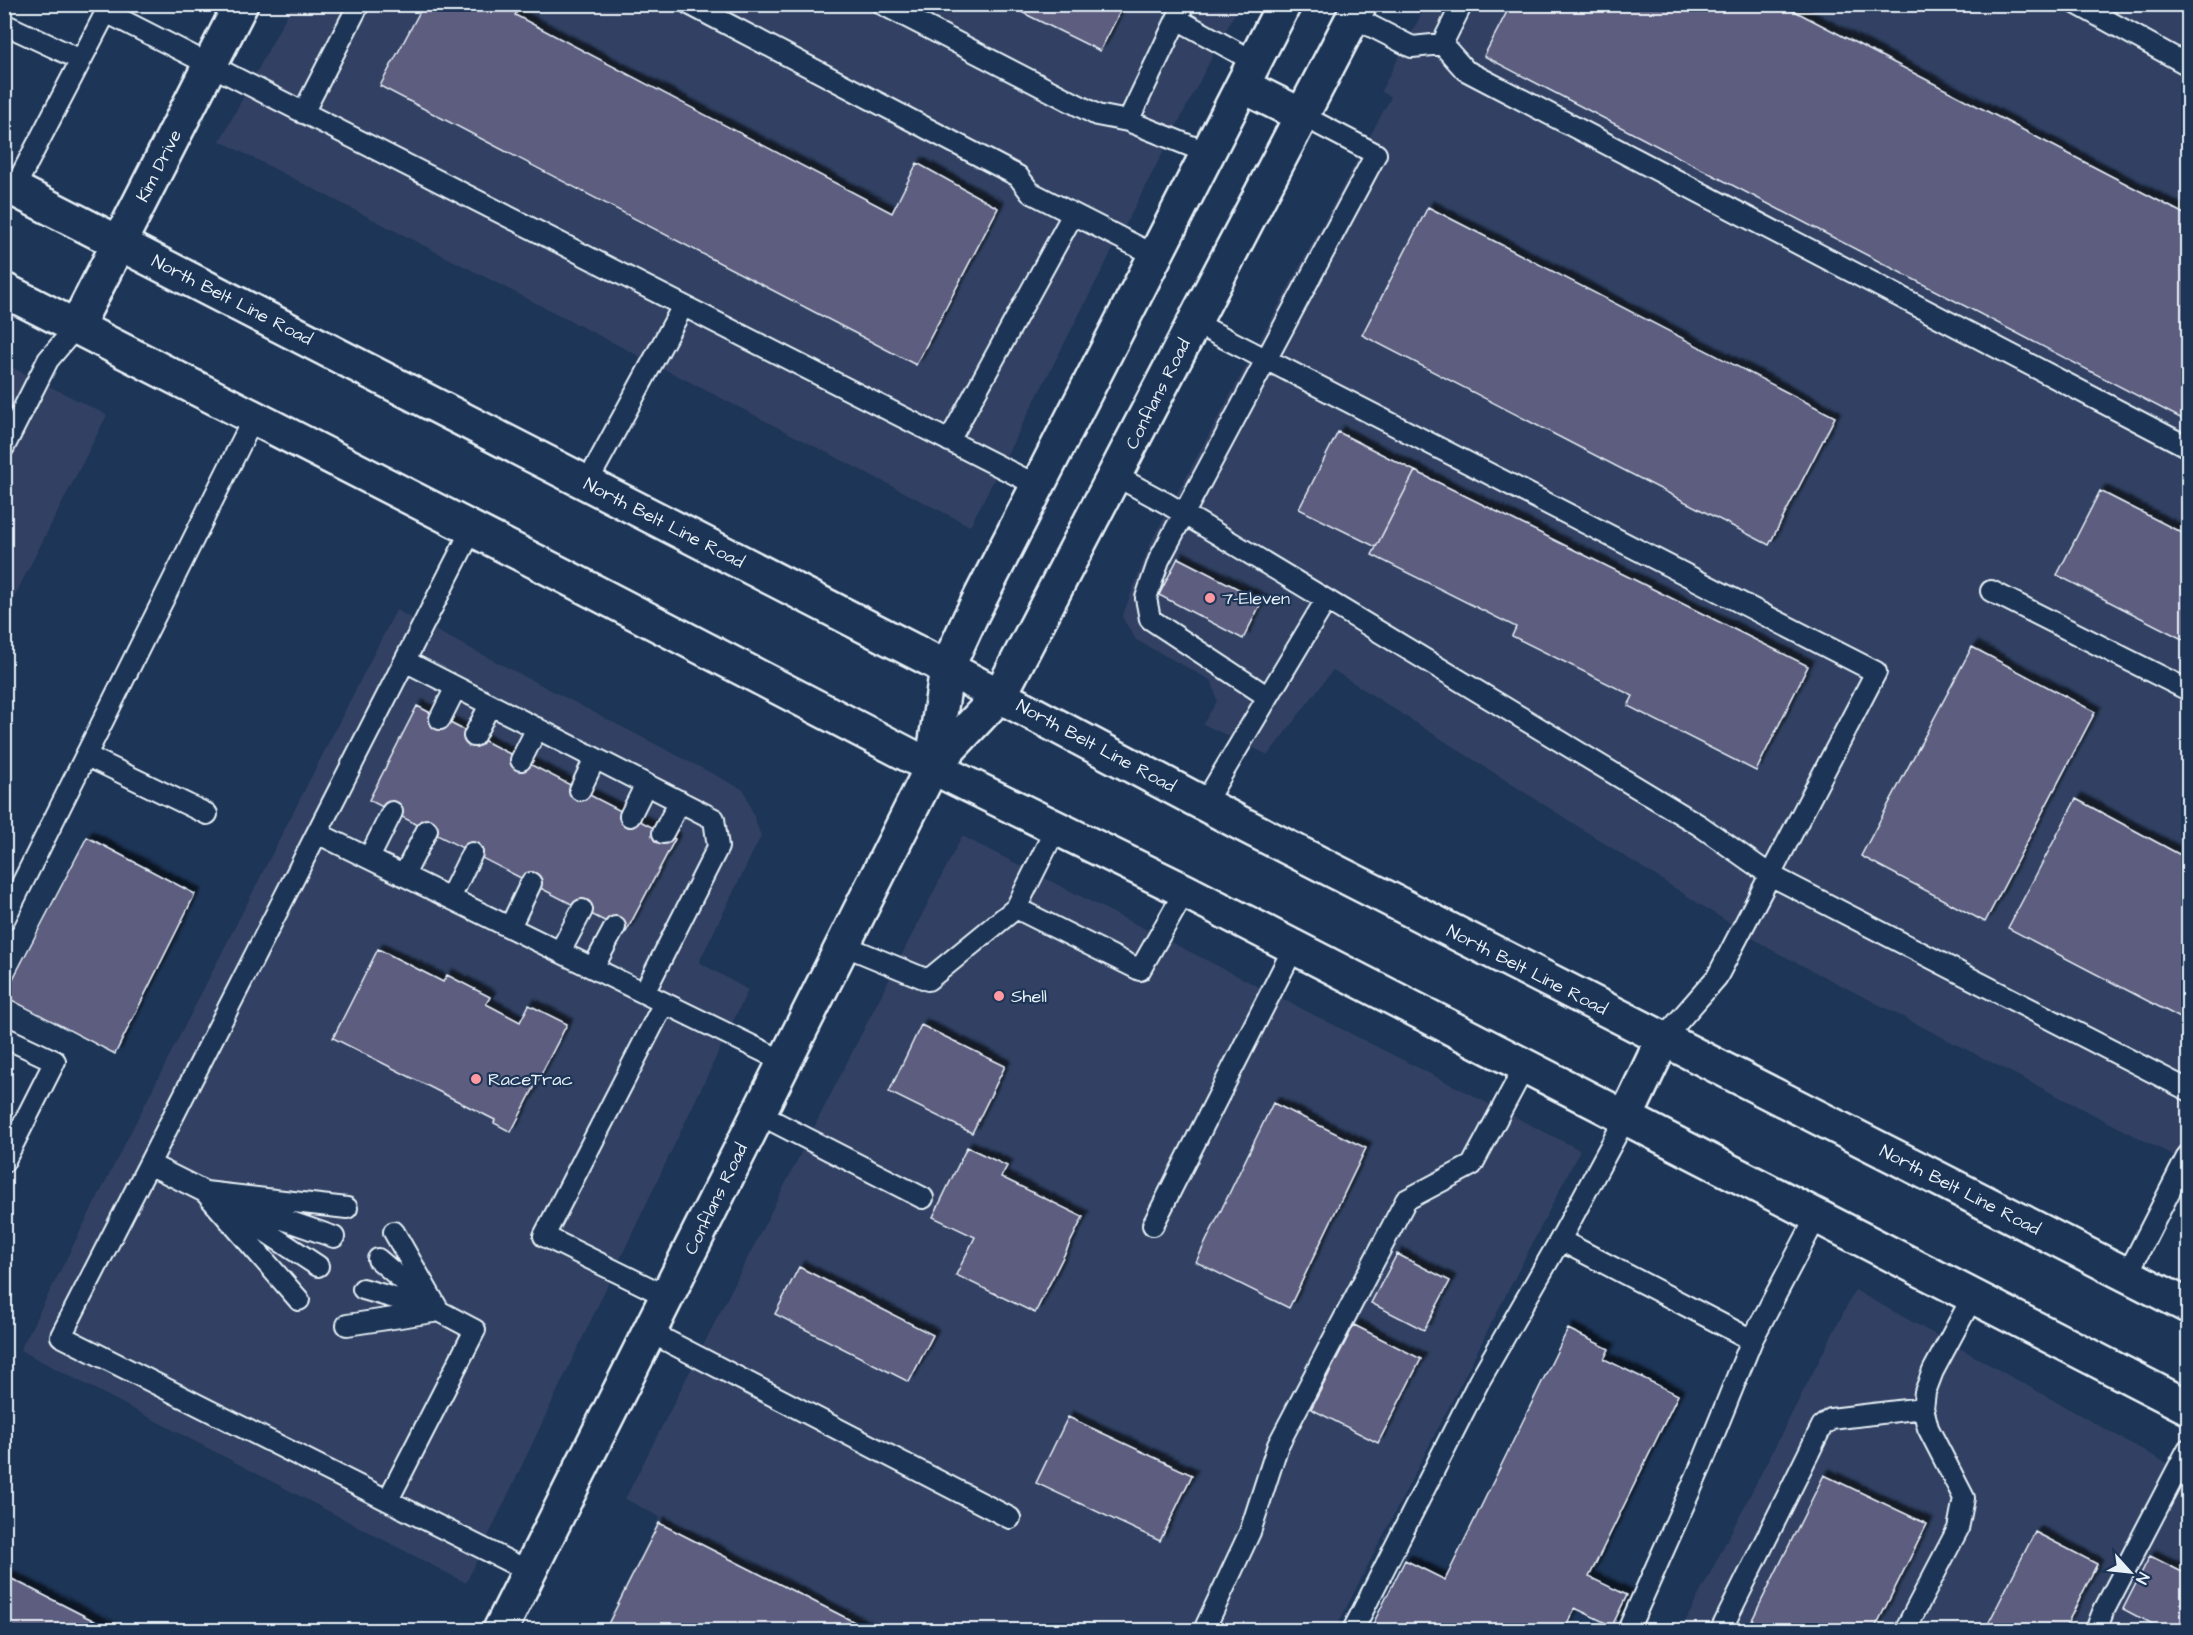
<svg xmlns="http://www.w3.org/2000/svg" width="2193" height="1635" font-family="'Architects Daughter',sans-serif">
<style>
.built{fill:#304163}
.building{fill:#5d5d7f;stroke:#e8f1f8;stroke-width:1.5;filter:url(#shadow)}
.lines{fill:none;stroke-linecap:round;stroke-linejoin:round}
.lane-casing{stroke:#e8f1f8;stroke-width:24}
.street-casing{stroke:#e8f1f8;stroke-width:38}
.secondary-casing{stroke:#e8f1f8;stroke-width:38}
.primary-casing{stroke:#e8f1f8;stroke-width:38}
.lane{stroke:#1d3557;stroke-width:20}
.street{stroke:#1d3557;stroke-width:33}
.secondary{stroke:#1d3557;stroke-width:33}
.primary{stroke:#1d3557;stroke-width:33}
.poi-dot{fill:#ff9aa2;stroke:#1d3557;stroke-width:2}
.labels{text-anchor:middle;dominant-baseline:central;stroke-width:4.5;stroke-linejoin:round;paint-order:stroke}
.street-label{font-size:18px;fill:#e8f1f8;stroke:#1d3557}
.poi-label{font-size:18px;fill:#e8f1f8;stroke:#1d3557;text-anchor:start}
</style>
<defs>
<filter id="shadow"><feDropShadow dx="5.5" dy="-5.5" stdDeviation="1.5" flood-color="#0009"/></filter>
</defs>
<rect width="100%" height="100%" fill="#1d3557"/>
<filter id="ink" filterUnits="userSpaceOnUse"><feTurbulence type="fractalNoise" baseFrequency=".0167" numOctaves="2"/><feDisplacementMap in="SourceGraphic" scale="12" xChannelSelector="R" yChannelSelector="G"/><feConvolveMatrix kernelMatrix="1 2 1 2 8 2 1 2 1" color-interpolation-filters="sRGB"/></filter>
<g filter="url(#ink)">
<path class="built" d="M292,5H1239L970,526L220,141Z
M1426,5H2188V1163L1770,949L1333,670L1268,755L1203,724L1217,701L1212,681L1136,640L1122,617L1151,542L1391,97L1381,91Z
M5,364L107,415L5,615Z
M396,610L744,790L761,836L699,962L748,990L466,1583L20,1350Z
M962,836L1580,1150L1335,1630H603L660,1517L625,1499Z
M1855,1290L2188,1475V1630H1681Z"/>
<path class="building" d="M424,4H521L515,15L892,213L917,163L998,208L916,365L380,86Z
M1005,4H1124L1100,51Z
M1511,4H1781L2188,216V422L1484,56Z
M1428,207L1835,417L1769,545L1362,335Z
M1338,432L1415,471L1376,547L1299,509Z
M1415,471L1808,666L1756,771L1628,706L1633,696L1512,636L1516,627L1372,555Z
M2100,491L2188,536V642L2057,575Z
M1178,558L1262,601L1243,639L1159,595Z
M1972,647L2095,712L1985,922L1861,856Z
M417,706L675,839L626,932L369,800Z
M2076,799L2188,859V1022L2008,928Z
M87,837L195,894L115,1054L4,996Z
M378,949L443,982L447,975L490,997L486,1004L520,1022L529,1005L567,1024L511,1132L494,1123L495,1120L333,1038Z
M921,1025L1005,1066L972,1133L889,1092Z
M1273,1103L1366,1148L1289,1308L1196,1262Z
M967,1147L1007,1166L1001,1177L1083,1217L1035,1313L956,1275L975,1237L933,1217Z
M1397,1254L1450,1281L1424,1330L1371,1303Z
M799,1267L933,1335L909,1382L775,1314Z
M1354,1325L1421,1359L1378,1443L1311,1409Z
M1568,1329L1609,1349L1604,1359L1678,1395L1589,1577L1627,1595L1612,1626L1575,1608L1564,1630H1370L1405,1560L1445,1580Z
M1068,1417L1192,1475L1160,1541L1036,1483Z
M1824,1475L1927,1524L1874,1630H1747Z
M659,1523L870,1630H605Z
M2035,1532L2097,1564L2064,1630H1985Z
M2150,1556L2188,1575V1630H2160L2161,1629L2123,1609Z
M4,1575L112,1630H4Z"/>
<g class="lines">
<defs>
<path id="lane" d="M689,4L1018,176L1030,192L1156,256
M882,4L1097,115L1128,121L1208,153
M1462,4L1442,44L1465,70L2188,447
M2077,4L2188,65
M1353,17L1412,47L1442,44
M1177,19L1255,62
M4,24L81,60
M303,113L359,4
M1128,121L1184,4
M14,189L106,12L1038,486
M1195,323L1876,672L1717,977L1663,1039
M949,441L1073,214
M4,447L48,360L76,327
M1116,476L1166,503L1699,825L1770,875L2188,1090
M587,483L683,306
M472,529L317,833L785,1062
M1991,591L2188,690
M405,661L714,819L718,847L644,993
M1268,697L1150,619L1146,598L1159,560L1376,154L1303,116
M440,719L456,687
M474,736L490,705
M87,756L207,814
M521,760L537,728
M580,790L595,758
M1204,804L1326,600
M630,816L646,784
M1056,828L1016,908L1140,970L1185,891
M663,833L680,801
M369,858L392,812
M404,875L427,830
M450,898L472,853
M4,920L254,417
M510,927L531,883
M843,945L928,980L1016,908
M560,952L582,910
M593,968L615,927
M664,1003L544,1236L668,1297
M4,1037L55,1061L4,1162
M759,1114L923,1198
M1626,1117L1560,1240L1752,1340L1817,1216
M149,1164L317,833
M205,1192L299,1300
M239,1204L334,1237
M230,1208L318,1266
M347,1208L205,1192L149,1164L61,1336L530,1572
M1153,1225L1294,947
M394,1232L439,1311
M378,1259L428,1302
M2127,1275L2188,1155
M363,1289L439,1311L475,1330L388,1500
M347,1325L433,1312
M650,1332L1010,1518
M1204,1630L1250,1532L1278,1445L1406,1200L1472,1165L1525,1066
M1353,1630L1478,1383L1560,1240
M1628,1630L1701,1466L1752,1340
M1721,1630L1822,1426L1831,1419L1923,1408
M1905,1630L1958,1529L1964,1498L1928,1428L1923,1408L1925,1392L1933,1371L1973,1296
M2096,1630L2103,1612L2188,1449"/>
<path id="street" d="M76,327L241,4"/>
<path id="secondary" d="M1243,86L1303,116
M932,767L947,668L970,618L1284,4
M500,1630L932,767L1000,695L1360,4"/>
<path id="primary" d="M4,184L947,668L1240,823L2188,1306
M4,290L568,578L932,767L1185,891L2188,1407
M1626,1117L1663,1039"/>
</defs>
<use href="#lane" class="lane-casing"/>
<use href="#street" class="street-casing"/>
<use href="#secondary" class="secondary-casing"/>
<use href="#primary" class="primary-casing"/>
<use href="#lane" class="lane"/>
<use href="#street" class="street"/>
<use href="#secondary" class="secondary"/>
<use href="#primary" class="primary"/>
</g>
</g>
<g class="poi-dot">
<circle cx="1210" cy="598" r="6"/>
<circle cx="999" cy="996" r="6"/>
<circle cx="476" cy="1079" r="6"/>
</g>
<g class="labels">
<g class="street-label">
<text transform="translate(159 166) rotate(-63)">Kim Drive</text>
<text transform="translate(232 300) rotate(27)">North Belt Line Road</text>
<text transform="translate(1158 394) rotate(-63)">Conflans Road</text>
<text transform="translate(664 523) rotate(27)">North Belt Line Road</text>
<text transform="translate(1096 746) rotate(28)">North Belt Line Road</text>
<text transform="translate(1527 970) rotate(27)">North Belt Line Road</text>
<text transform="translate(1960 1190) rotate(27)">North Belt Line Road</text>
<text transform="translate(716 1199) rotate(-64)">Conflans Road</text>
</g>
<g class="poi-label">
<text x="1222" y="598">7-Eleven</text>
<text x="1011" y="996">Shell</text>
<text x="488" y="1079">RaceTrac</text>
</g>
</g>
<rect width="2193" height="1635" fill="none" stroke="#1d3557" stroke-width="24"/>
<rect x="12" y="12" width="2169" height="1611" fill="none" stroke="#e8f1f8" stroke-width="2" filter="url(#ink)"/>
<g transform="translate(2130 1572) rotate(117)" stroke="#1d3557" stroke-width="4.5" paint-order="stroke">
<path d="M0-4.5L10 22L0 15L-10 22Z" fill="#e8f1f8"/>
<text y="-9" font-size="16" font-weight="bold" text-anchor="middle" fill="#e8f1f8">N</text>
</g>
</svg>
